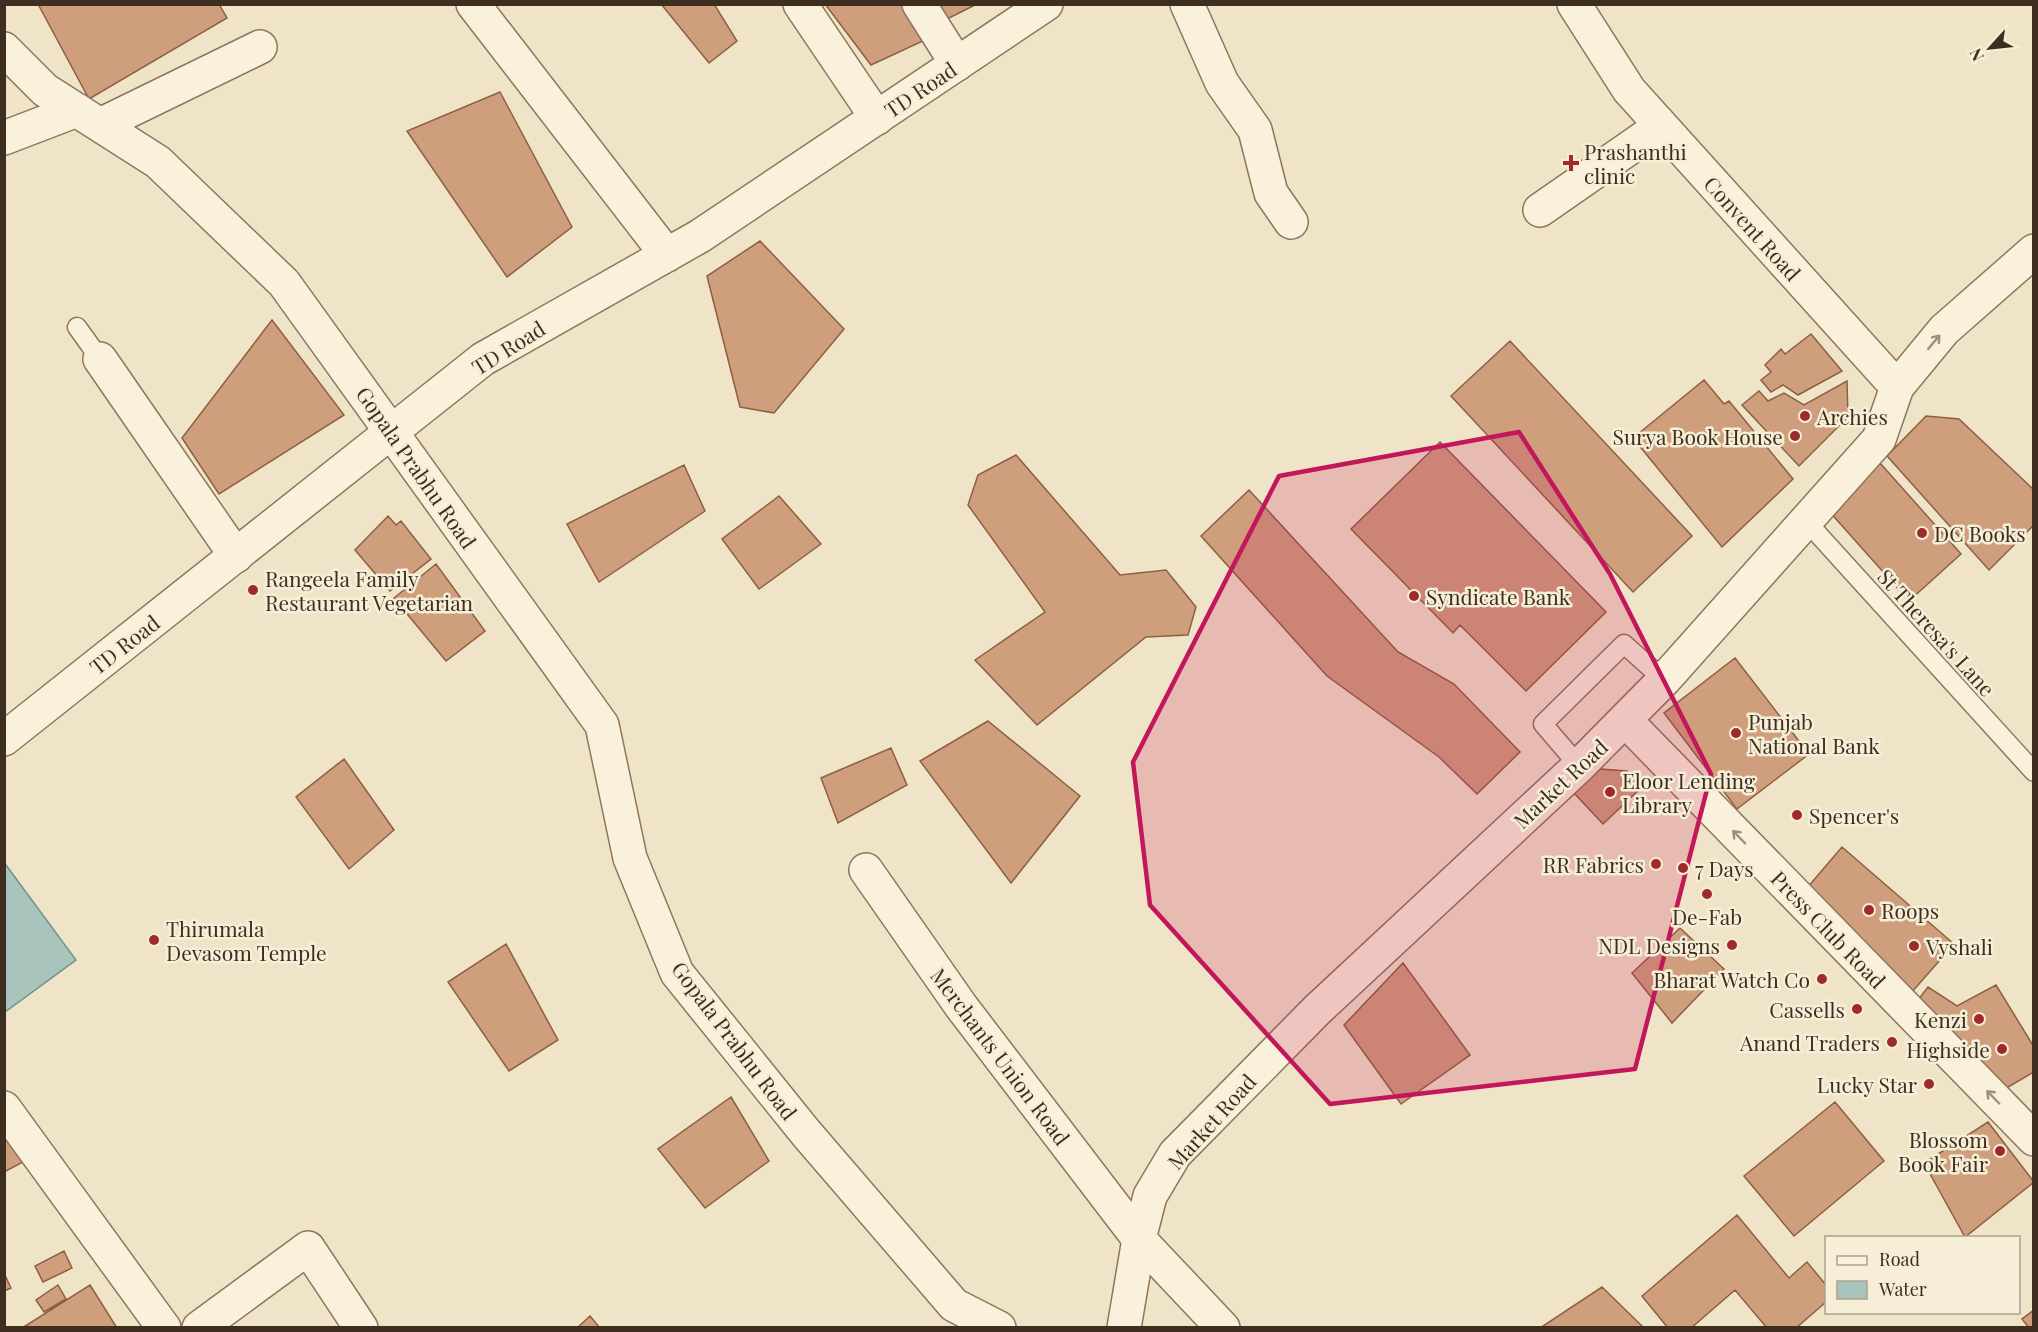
<svg xmlns="http://www.w3.org/2000/svg" width="2038" height="1332" font-family="'Playfair Display',serif">
<style>
.water{fill:#a9c4bc;stroke:#6f938a;stroke-width:1.5}
.building{fill:#cf9f7d;stroke:#8d5f41;stroke-width:1.5}
.lines{fill:none;stroke-linecap:round;stroke-linejoin:round}
.service-casing{stroke:#8d765c;stroke-width:21}
.minor-casing{stroke:#8d765c;stroke-width:36}
.tertiary-casing{stroke:#8d765c;stroke-width:36}
.service{stroke:#faf1dc;stroke-width:18}
.minor{stroke:#faf1dc;stroke-width:33}
.tertiary{stroke:#faf1dc;stroke-width:33}
.oneway{stroke:#9c907e}
.marked{fill:#c2185b;fill-opacity:0.2;stroke:#c2185b;stroke-width:4.5;stroke-linejoin:round}
.poi-dot{fill:#9e2a2b;stroke:#f7eed8;stroke-width:2}
.labels{text-anchor:middle;dominant-baseline:central;stroke-width:5;stroke-linejoin:round;paint-order:stroke}
.street-label{font-size:21px;fill:#3d2e20;stroke:#f7eed8}
.poi-label{font-size:21px;fill:#3d2e20;stroke:#f7eed8;text-anchor:start}
</style>
<rect width="100%" height="100%" fill="#f0e4c8"/>
<path class="water" d="M6,865L76,960L5,1012L4,866Z"/>
<path class="building" d="M38,4H219L227,18L89,99Z
M661,4H714L737,41L709,63Z
M825,4H901L925,40L871,65Z
M932,4H977L943,21Z
M500,92L572,227L507,277L407,131Z
M760,241L844,329L774,413L740,407L707,276Z
M272,320L344,415L219,494L182,438Z
M1811,334L1842,371L1798,395L1783,385L1771,392L1761,380L1771,372L1765,365L1781,349L1785,354Z
M1510,341L1692,536L1633,592L1451,396Z
M1704,380L1724,404L1729,401L1793,479L1722,547L1633,438Z
M1847,381L1848,417L1799,466L1742,405L1759,391L1768,401L1784,393L1804,405Z
M1926,416L1959,419L2034,490V525L1989,570L1887,456Z
M1440,442L1606,612L1526,691L1460,625L1453,633L1351,529Z
M1016,455L1120,575L1166,570L1196,607L1188,635L1146,637L1037,725L975,660L1045,612L968,505L978,475Z
M1880,463L1961,554L1909,601L1828,510Z
M684,465L705,511L599,582L567,524Z
M1249,490L1398,652L1454,684L1520,752L1477,794L1439,757L1327,676L1201,536Z
M779,496L821,544L759,589L722,539Z
M388,516L396,525L401,521L431,559L390,591L355,550Z
M436,564L485,631L446,661L394,598Z
M1735,658L1809,754L1737,809L1664,713Z
M988,721L1080,796L1011,883L920,761Z
M891,748L907,785L838,823L821,778Z
M344,759L394,830L349,869L296,797Z
M1600,769L1627,771L1642,787L1603,824L1574,793Z
M1842,847L1954,944L1912,992L1801,895Z
M1680,928L1724,969L1672,1023L1632,973Z
M506,944L558,1040L509,1071L448,982Z
M1403,963L1470,1055L1401,1104L1344,1025Z
M1996,985L2034,1047V1072L2003,1090L1918,1000L1928,987L1957,1006Z
M731,1097L769,1161L705,1208L658,1149Z
M1835,1102L1884,1161L1794,1236L1744,1176Z
M1988,1122L2034,1182L1965,1237L1924,1163Z
M4,1123L25,1161L4,1172Z
M1737,1215L1789,1278L1807,1262L1826,1285V1302L1796,1328H1767L1735,1290L1691,1328H1668L1642,1296Z
M64,1251L72,1268L43,1282L35,1266Z
M4,1273L11,1288L4,1291Z
M58,1285L66,1299L44,1312L36,1300Z
M90,1285L117,1328H22Z
M1602,1287L1644,1328H1540Z
M2034,1310V1328H2029L2022,1319Z
M590,1316L600,1328H577Z"/>
<g class="lines">
<defs>
<path id="service" d="M77,327L100,359
M1807,522L2034,772
M1579,766L1543,724L1624,644L1664,680"/>
<path id="minor" d="M473,4L667,255
M800,4L877,118
M919,4L957,64
M1187,4L1222,83L1255,130L1271,193L1291,222
M4,49L45,90L158,162L284,283L602,725L630,858L677,973L806,1133L954,1305L999,1328
M100,125L260,47
M4,138L77,110
M1540,210L1661,126
M100,359L236,556
M1625,720L2034,1139
M866,870L961,1006L1139,1239L1223,1328
M4,1108L164,1328
M199,1328L308,1248L361,1328"/>
<path id="tertiary" d="M1574,4L1629,90L1897,387
M4,739L483,359L700,236L1046,4
M1124,1328L1139,1239L1150,1196L1175,1154L1317,1010L1579,766L1664,680L1879,439L1897,387L1944,330L2034,251"/>
</defs>
<use href="#service" class="service-casing"/>
<use href="#minor" class="minor-casing"/>
<use href="#tertiary" class="tertiary-casing"/>
<use href="#service" class="service"/>
<use href="#minor" class="minor"/>
<use href="#tertiary" class="tertiary"/>
</g>
<defs><path id="oneway-shaft" d="M-6 0H5M1.5-3L5.5 0L1.5 3" fill="none" stroke-width="1.6" stroke-linecap="round" stroke-linejoin="round" transform="scale(1.5)"/></defs>
<g class="oneway">
<use href="#oneway-shaft" transform="translate(1934 342) rotate(-50)"/>
<use href="#oneway-shaft" transform="translate(1739 837) rotate(-134)"/>
<use href="#oneway-shaft" transform="translate(1993 1097) rotate(-134)"/>
</g>
<path class="marked" d="M1519,432L1610,574L1711,774L1635,1069L1330,1104L1150,905L1133,762L1279,476Z"/>
<g class="poi-dot">
<path d="M1568 154h6v6h6v6h-6v6h-6v-6h-6v-6h6z"/>
<circle cx="1805" cy="416" r="6"/>
<circle cx="1795" cy="436" r="6"/>
<circle cx="1922" cy="533" r="6"/>
<circle cx="253" cy="590" r="6"/>
<circle cx="1414" cy="596" r="6"/>
<circle cx="1736" cy="733" r="6"/>
<circle cx="1610" cy="792" r="6"/>
<circle cx="1797" cy="815" r="6"/>
<circle cx="1656" cy="864" r="6"/>
<circle cx="1683" cy="868" r="6"/>
<circle cx="1707" cy="894" r="6"/>
<circle cx="1869" cy="910" r="6"/>
<circle cx="154" cy="940" r="6"/>
<circle cx="1732" cy="945" r="6"/>
<circle cx="1914" cy="946" r="6"/>
<circle cx="1822" cy="979" r="6"/>
<circle cx="1857" cy="1009" r="6"/>
<circle cx="1979" cy="1019" r="6"/>
<circle cx="1892" cy="1042" r="6"/>
<circle cx="2002" cy="1049" r="6"/>
<circle cx="1929" cy="1084" r="6"/>
<circle cx="2000" cy="1151" r="6"/>
</g>
<g class="labels">
<g class="street-label">
<text transform="translate(920 89) rotate(-34)">TD Road</text>
<text transform="translate(1753 228) rotate(48)">Convent Road</text>
<text transform="translate(508 347) rotate(-32)">TD Road</text>
<text transform="translate(417 467) rotate(55)">Gopala Prabhu Road</text>
<text transform="translate(1937 632) rotate(48)">St Theresa's Lane</text>
<text transform="translate(124 644) rotate(-38)">TD Road</text>
<text transform="translate(1560 783) rotate(-43)">Market Road</text>
<text transform="translate(1829 929) rotate(46)">Press Club Road</text>
<text transform="translate(735 1040) rotate(53)">Gopala Prabhu Road</text>
<text transform="translate(1001 1056) rotate(53)">Merchants Union Road</text>
<text transform="translate(1211 1121) rotate(-48)">Market Road</text>
</g>
<g class="poi-label">
<text x="1584" y="151">Prashanthi<tspan x="1584" dy="24">clinic</tspan></text>
<text x="1817" y="416">Archies</text>
<text x="1783" y="436" text-anchor="end">Surya Book House</text>
<text x="1934" y="533">DC Books</text>
<text x="265" y="578">Rangeela Family<tspan x="265" dy="24">Restaurant Vegetarian</tspan></text>
<text x="1426" y="596">Syndicate Bank</text>
<text x="1748" y="721">Punjab<tspan x="1748" dy="24">National Bank</tspan></text>
<text x="1622" y="780">Eloor Lending<tspan x="1622" dy="24">Library</tspan></text>
<text x="1809" y="815">Spencer's</text>
<text x="1644" y="864" text-anchor="end">RR Fabrics</text>
<text x="1695" y="868">7 Days</text>
<text x="1881" y="910">Roops</text>
<text x="1707" y="916" text-anchor="middle">De-Fab</text>
<text x="166" y="928">Thirumala<tspan x="166" dy="24">Devasom Temple</tspan></text>
<text x="1720" y="945" text-anchor="end">NDL Designs</text>
<text x="1926" y="946">Vyshali</text>
<text x="1810" y="979" text-anchor="end">Bharat Watch Co</text>
<text x="1845" y="1009" text-anchor="end">Cassells</text>
<text x="1967" y="1019" text-anchor="end">Kenzi</text>
<text x="1880" y="1042" text-anchor="end">Anand Traders</text>
<text x="1990" y="1049" text-anchor="end">Highside</text>
<text x="1917" y="1084" text-anchor="end">Lucky Star</text>
<text x="1988" y="1139" text-anchor="end">Blossom<tspan x="1988" dy="24">Book Fair</tspan></text>
</g>
</g>
<rect width="2038" height="1332" fill="none" stroke="#3d2e20" stroke-width="12"/>
<rect x="1825" y="1236" width="195" height="78" fill="#f7eed8" stroke="#ada18e" stroke-width="1.5"/>
<rect x="1837" y="1256" width="30" height="9" fill="#faf1dc" stroke="#ada18e" stroke-width="1.5"/>
<text x="1879" y="1266" font-size="18" fill="#3d2e20">Road</text>
<rect x="1837" y="1281" width="30" height="18" fill="#a9c4bc" stroke="#ada18e" stroke-width="1.5"/>
<text x="1879" y="1296" font-size="18" fill="#3d2e20">Water</text>
<g transform="translate(1990 48) rotate(243)" stroke="#f7eed8" stroke-width="4.5" paint-order="stroke">
<path d="M0-4.5L10 22L0 15L-10 22Z" fill="#3d2e20"/>
<text y="-9" font-size="16" font-weight="bold" text-anchor="middle" fill="#3d2e20">N</text>
</g>
</svg>
